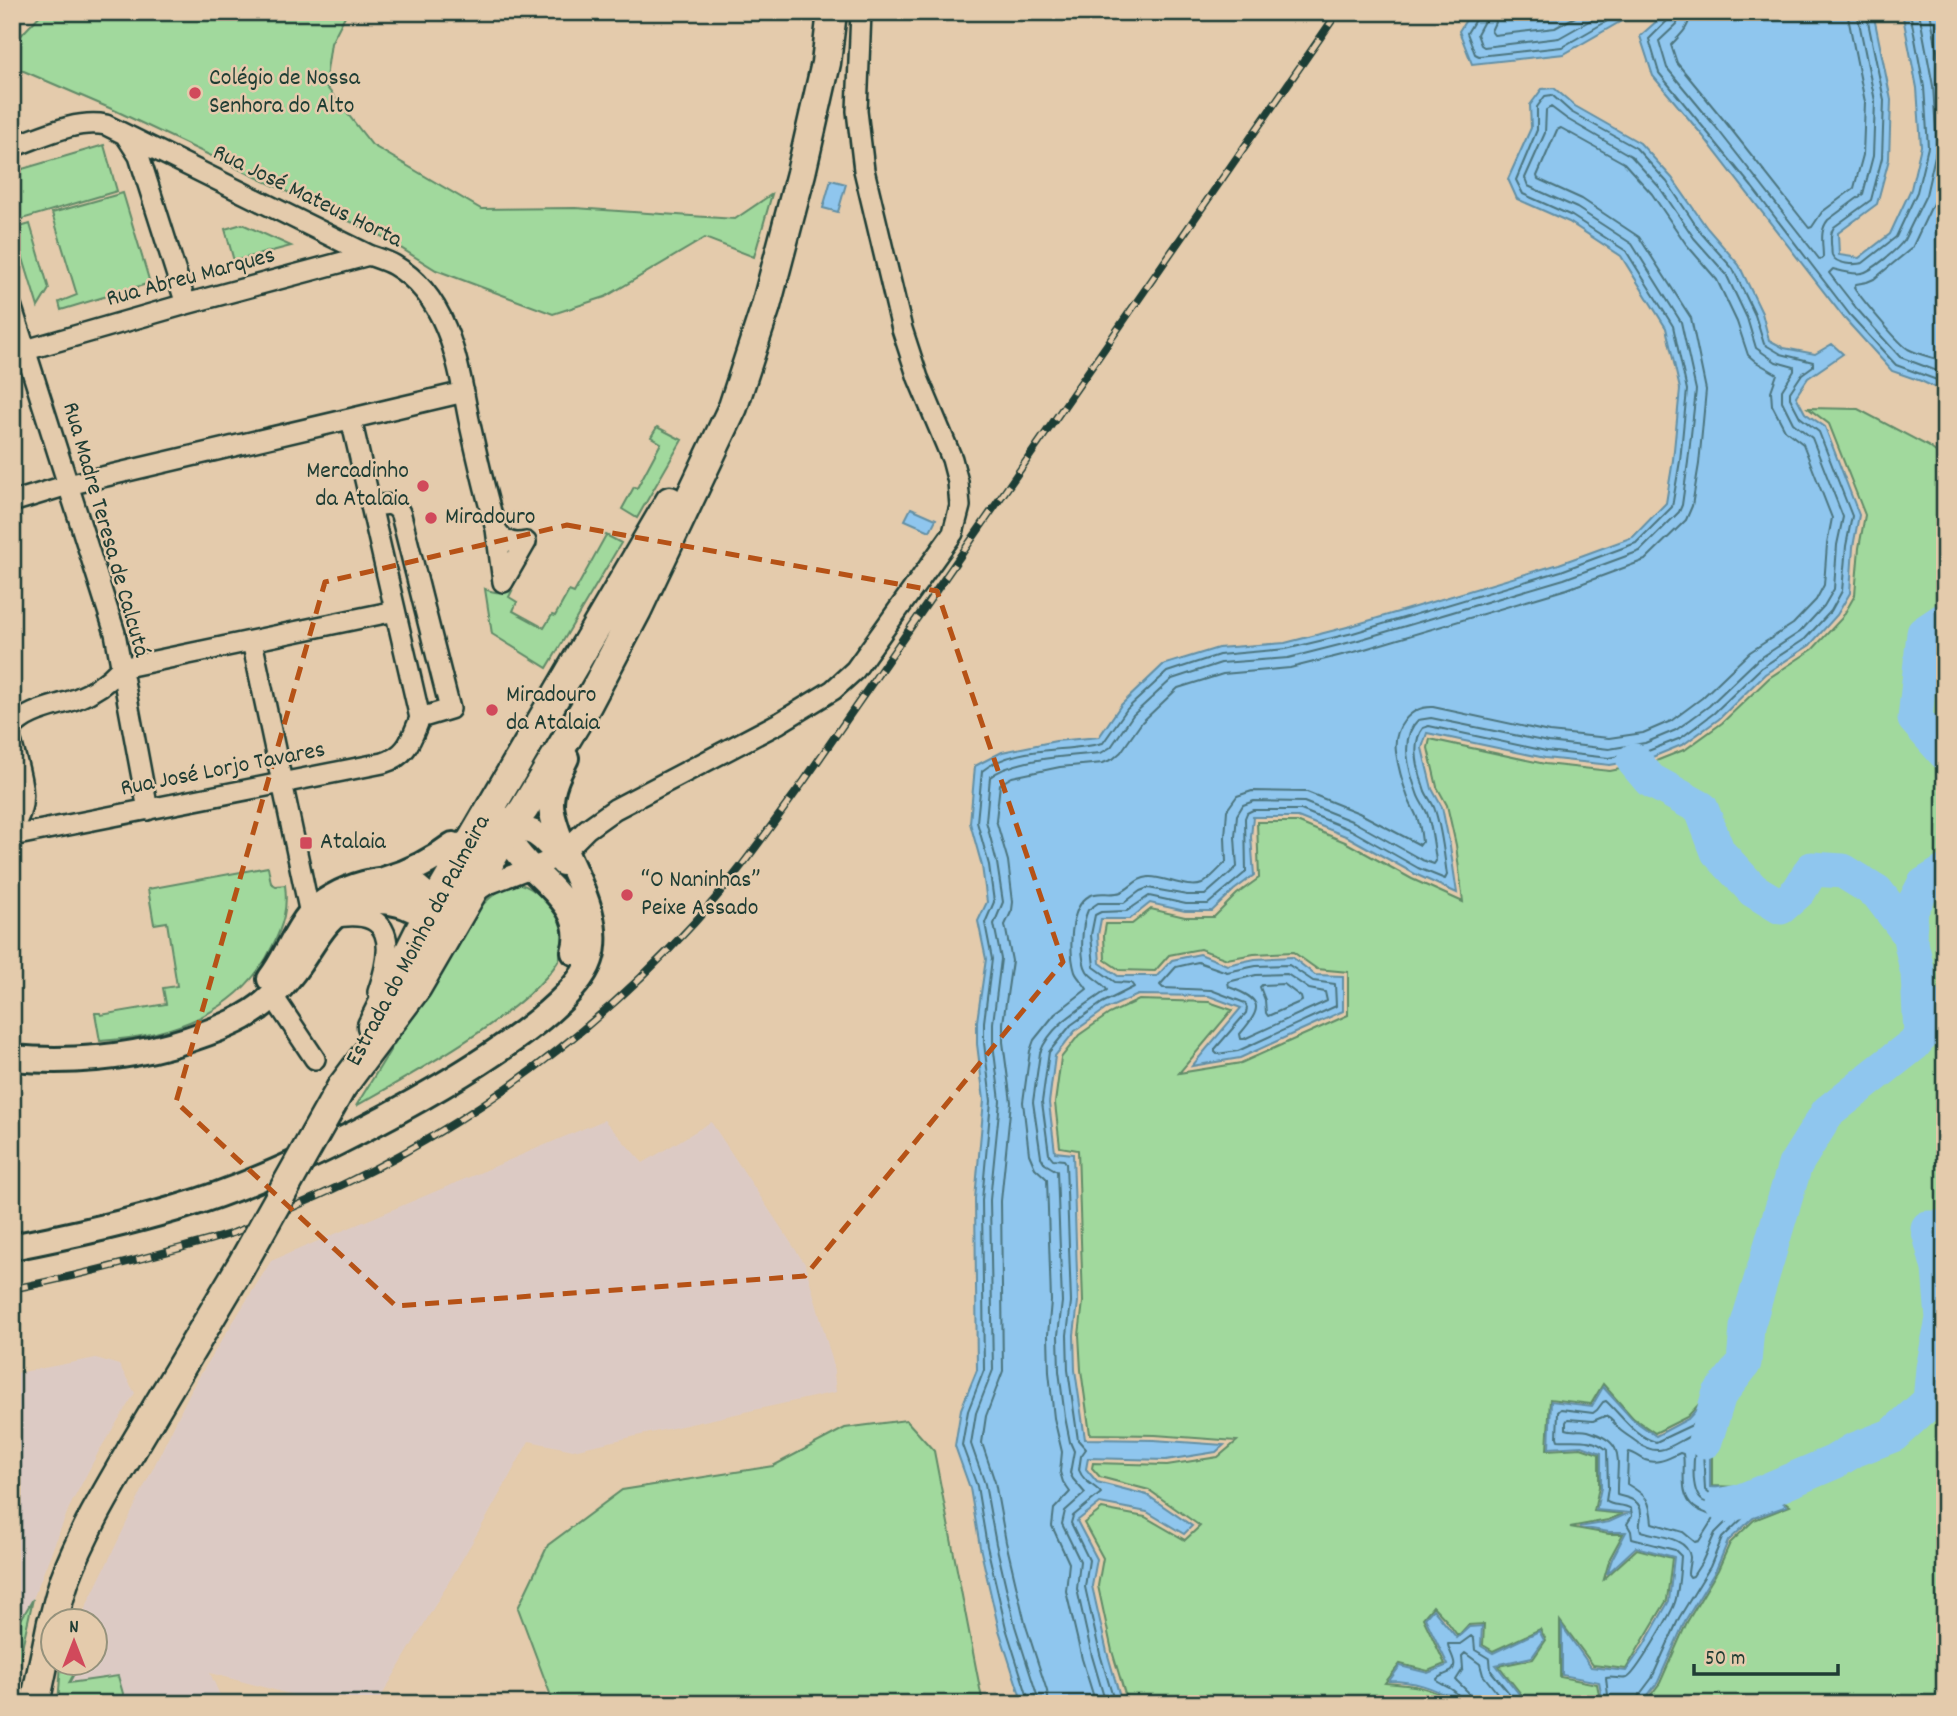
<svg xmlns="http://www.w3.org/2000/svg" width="1957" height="1716" font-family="Dekko,sans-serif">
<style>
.built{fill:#dccac4}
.green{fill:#a1d99d;stroke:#608b68;stroke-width:2}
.water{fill:#8fc6ee;stroke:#628fa4;stroke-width:2}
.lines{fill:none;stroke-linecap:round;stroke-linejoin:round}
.shore{stroke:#4c747e;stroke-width:2}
.river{stroke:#8fc6ee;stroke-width:35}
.minor-casing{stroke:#1f3d34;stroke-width:24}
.tertiary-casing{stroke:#1f3d34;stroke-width:30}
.secondary-casing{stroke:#1f3d34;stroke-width:33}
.minor{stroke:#e4cbac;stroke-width:19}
.tertiary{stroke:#e4cbac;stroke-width:24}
.secondary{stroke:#e4cbac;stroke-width:28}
.rail-casing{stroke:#1f3d34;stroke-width:8}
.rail{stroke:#e4cbac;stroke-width:5;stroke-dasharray:16;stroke-linecap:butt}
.secondary-bridge-casing{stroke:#1f3d34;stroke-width:33;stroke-linecap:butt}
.secondary-bridge{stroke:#e4cbac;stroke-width:28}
.marked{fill:none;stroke:#b65216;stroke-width:5;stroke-dasharray:14 9;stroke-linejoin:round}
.poi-dot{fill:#d1495b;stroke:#e4cbac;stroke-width:2.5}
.labels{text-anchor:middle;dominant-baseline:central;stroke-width:5;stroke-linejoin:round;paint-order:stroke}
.poi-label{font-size:24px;fill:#1f3d34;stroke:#e4cbac;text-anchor:start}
.street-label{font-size:24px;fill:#1f3d34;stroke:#e4cbac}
</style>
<rect width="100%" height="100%" fill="#e4cbac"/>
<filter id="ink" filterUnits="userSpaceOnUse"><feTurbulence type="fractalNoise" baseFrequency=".0143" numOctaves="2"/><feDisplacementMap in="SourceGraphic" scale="14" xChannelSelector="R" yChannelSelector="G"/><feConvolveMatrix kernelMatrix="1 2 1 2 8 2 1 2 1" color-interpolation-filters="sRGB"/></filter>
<g filter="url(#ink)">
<path class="built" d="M604,1120L643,1163L711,1122L805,1264L833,1363L836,1392L573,1450L529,1441L487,1517L377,1704H327L210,1673L224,1704H126L118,1676L68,1683L75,1672L74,1664H94V1622L79,1621L192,1388L271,1261Z
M96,1358L119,1365L135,1393L99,1451L69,1508L33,1599L12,1635V1374Z"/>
<path class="green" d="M43,12H347L331,43L325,85L372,145L481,209L575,208L735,219L772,194L754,257L705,238L605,297L553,314L436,270L383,237L114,110L12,66V45Z
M104,145L117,191L12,222V172Z
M123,193L150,283L61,310L59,302L77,295L52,213Z
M30,224L49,289L38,307L14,229Z
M242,224L291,246L234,261L225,229Z
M1808,408L1858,409L1928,446L1945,459V1704H1644L1660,1683L1687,1622L1718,1570L1730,1543L1754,1520L1790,1506L1768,1488L1712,1486V1451L1730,1409L1716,1386L1687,1417L1655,1433L1633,1418L1603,1384L1591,1404L1550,1399L1547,1450L1581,1448L1599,1454V1487L1594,1511L1623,1514L1608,1520L1570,1527L1609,1534H1623L1610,1558L1604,1579L1637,1549L1672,1558L1667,1600L1626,1669L1593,1665L1560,1621V1677L1597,1684L1601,1704H1529L1499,1666L1533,1659L1546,1640L1540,1629L1493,1651L1483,1645L1484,1624L1468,1625L1458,1636L1446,1620L1433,1606L1423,1618L1445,1664L1428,1671L1400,1664L1385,1683C1414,1685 1427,1686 1453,1701L1452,1704H1128L1112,1651L1098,1586L1103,1558L1084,1523L1102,1509L1145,1517L1185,1540L1200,1526L1149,1490L1100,1477L1092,1468L1093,1463L1167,1465L1218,1457L1237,1441L1155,1435L1090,1434L1081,1370L1079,1335L1083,1302L1078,1150L1060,1147L1055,1103L1061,1058L1079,1035L1109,1014L1139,1000L1209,1002L1232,1010L1179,1073L1241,1063L1348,1015V972L1317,969L1293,952L1254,954L1227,959L1200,949L1169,955L1155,971L1120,970L1105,960L1104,935L1106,924H1132L1151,909L1185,917H1214L1237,894L1259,878L1257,822H1297L1345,842L1412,879L1463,902L1456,845L1447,805L1437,787L1428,748L1430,739L1545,764L1610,771L1651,763L1686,749L1722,723L1769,678L1813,649L1842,618L1855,595L1859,548L1865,515L1829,424Z
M657,427L682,440L637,518L622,509L634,487L637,488L661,443L651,437Z
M606,535L621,543L547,668L492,634L485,589C494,593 503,593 512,591L509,597L517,602L513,611L544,628L552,615L555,616L569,591L574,593Z
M268,867L271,883L276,886L285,885C288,908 283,926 272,947C241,1013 169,1037 100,1041L95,1013H100L101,1015L166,1004L163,988L177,986L167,922L154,924L148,889Z
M515,883C529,884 550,901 557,913C563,922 566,933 565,944C556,998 403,1079 356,1106L474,914C485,901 498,889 515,883Z
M906,1420L934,1451L983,1704H554L518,1608L548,1545L622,1490L773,1466L845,1428Z
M33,1599L23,1643L14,1704H12V1635Z
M61,1664H74L75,1672L69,1683L118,1676L126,1704H58Z"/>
<path class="water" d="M1471,12H1637L1564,54L1472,64L1459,31Z
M1667,12H1873L1891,100L1889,159L1877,204L1838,233L1839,255L1859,258L1890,234L1911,189L1921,146L1917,88L1902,12H1945V381L1940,390L1921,381L1892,371L1845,319L1703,136L1653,76L1640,36Z
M1554,88L1575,106L1640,143L1672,178L1707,228L1739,265L1762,313L1769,340L1784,348L1815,354L1832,344L1843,354L1808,378L1796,396L1805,413L1825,427L1859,515L1853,547L1850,593L1837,615L1810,645L1765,674L1719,719L1684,744L1650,758L1610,765L1545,758L1427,733L1422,748L1432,789L1442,807L1450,846L1457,893L1415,874L1348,837L1298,817H1253L1251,837L1254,875L1234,890L1212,911H1185L1150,903L1130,919H1101L1098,935L1100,963L1118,976H1157L1172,960L1200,954L1227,965L1255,959L1292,957L1315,975L1343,976V1011L1240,1058L1192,1066L1241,1008L1209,996L1138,995L1106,1009L1075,1031L1055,1056L1049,1103L1055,1152L1073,1154L1078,1302L1074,1335L1075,1370L1085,1439L1154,1440L1224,1445L1216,1452L1166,1460L1088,1458L1086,1469L1097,1482L1147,1495L1192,1526L1184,1534L1147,1512L1100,1503L1077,1521L1097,1559L1092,1586L1107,1652L1122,1704H1023L999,1630L980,1547L970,1488L955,1446L961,1409L977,1370L975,1199L984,1100L977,1044V1021L986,959L978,921L987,902L982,866L970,823L975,766L1002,752L1056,741L1099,737L1121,705L1163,665L1218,648L1285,643L1351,626L1559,564L1633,537L1666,503L1673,460L1680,389L1666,328L1621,256L1569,222L1517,199L1508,179L1531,128L1530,105L1542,89Z
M831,180L846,184L838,212L823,208Z
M911,508L936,519L930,531L905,520Z
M1603,1387L1632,1419L1656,1436L1688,1419L1715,1389L1728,1409L1710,1451V1487L1768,1490L1787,1506L1753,1518L1728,1541L1716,1570L1685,1621L1658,1682L1641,1704H1603L1599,1682L1562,1675V1626L1591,1667L1626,1671L1644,1645L1669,1601L1674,1557L1636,1547L1607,1574L1612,1559L1626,1532H1609L1579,1527L1609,1522L1629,1513L1596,1510L1601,1488V1453L1582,1446L1549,1448L1551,1401L1592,1406Z
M1433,1609L1457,1638L1469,1627L1482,1626L1481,1646L1493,1653L1539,1631L1544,1640L1532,1657L1496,1665L1527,1704H1454L1455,1700C1433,1687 1414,1681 1389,1681L1400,1666L1428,1673L1448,1665L1425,1618Z"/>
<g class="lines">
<path class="shore" d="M1477,12L1476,18L1467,33L1475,54L1479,56L1562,47L1623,12
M1486,12L1484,21L1477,34L1481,45L1484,47L1559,38L1605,12
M1496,12V20L1491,31L1494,35L1555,28L1584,12
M1671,12L1669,19L1649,39L1659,73L1752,187L1850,315L1896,365L1937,380H1945
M1680,12L1677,24L1659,41L1667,68L1715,126L1820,260L1823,257C1823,244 1819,231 1828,220L1863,194L1873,156L1875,101L1857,12
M1690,12C1690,28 1681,34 1671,45L1677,63L1723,119L1809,228L1812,227L1822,212L1854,188L1863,155L1865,102L1847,12
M1866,12L1884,100L1882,158L1871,200L1834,227C1830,233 1831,237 1831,244C1832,248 1831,252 1832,255C1836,265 1855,265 1863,263L1896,237L1917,192L1928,147L1924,87L1910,12
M1919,12L1933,86L1937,147L1926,195L1904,240C1898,249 1872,271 1862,273C1853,275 1841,271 1833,269L1829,273L1857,309L1900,357L1937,371H1945
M1930,12L1943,83L1945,109
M1945,159L1935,199L1912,248L1874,279L1867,282L1856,284L1854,287C1860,297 1899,344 1908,349C1916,353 1937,360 1945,360
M1198,962L1227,972L1256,966L1289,965L1313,981L1335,984L1336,1006L1238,1051L1217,1054L1215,1052V1049L1246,1013L1247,1008L1245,1003L1211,990L1163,988L1160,985L1176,967Z
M1287,974L1309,989L1325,992L1327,1001L1244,1039H1241L1240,1034C1262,1008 1264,1000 1229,987L1228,982L1256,975Z
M1284,984L1301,997L1302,1001L1268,1016L1266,1013L1265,1000L1260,987L1262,985Z
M1605,1416C1612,1418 1615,1425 1620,1430C1626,1435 1633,1439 1638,1443C1661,1459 1672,1444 1694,1434H1697L1699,1438C1693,1451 1689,1492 1703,1501C1712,1506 1726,1504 1736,1504L1739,1506L1738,1510L1715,1533L1702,1562L1693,1576L1690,1577L1688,1574C1688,1569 1690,1562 1690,1557C1688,1537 1656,1536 1641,1531C1638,1524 1641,1522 1641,1515C1642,1499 1627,1498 1617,1495C1616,1460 1628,1443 1588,1431C1580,1429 1573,1432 1566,1429V1422L1568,1419L1593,1421Z
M1629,1452C1635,1453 1639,1457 1645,1460C1658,1465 1668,1458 1680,1453L1683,1454C1686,1471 1678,1494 1694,1507C1700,1512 1708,1513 1714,1517L1699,1541L1695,1542L1683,1532L1652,1523C1650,1499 1647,1496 1627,1484L1628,1455Z
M1030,1704L1006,1628L987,1546L977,1486L962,1445L968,1411L984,1370L982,1200L991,1101L984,1043V1022L992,959L985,923L994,902L989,865L977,822L982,771C1015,745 1064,753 1103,743L1127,709L1167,672L1219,655L1286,649L1353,633L1561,571L1636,543L1672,507L1680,461L1687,390L1673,326L1626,251L1572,216L1523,194L1516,180L1537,130V107L1545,96L1552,95L1571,112L1636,148L1667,182L1701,233L1733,269L1755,315L1764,344L1781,354L1813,362V366L1802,374L1790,392V398L1800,417L1819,432L1852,516L1846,546L1842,591L1831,611L1805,639L1761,668L1714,713L1681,738L1648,751L1609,758L1546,751L1429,726L1423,728C1410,744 1419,773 1425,791C1428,798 1433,803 1435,810C1442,831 1444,854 1447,875L1445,879L1418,868L1351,830L1301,810H1253L1247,813L1245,818L1246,872L1208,904H1186L1149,896L1127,911L1101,912L1095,915L1091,935L1094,967L1115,982L1131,983L1134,987L1102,1003L1071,1025L1049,1052L1042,1102L1049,1154L1053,1159L1064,1160L1066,1163L1071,1302L1067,1335L1068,1370L1078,1440L1086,1449L1081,1456L1079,1470C1084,1483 1095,1485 1101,1493L1073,1516L1071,1523L1089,1560L1085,1587L1100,1654L1115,1704
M1039,1704L1037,1695L1015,1626L996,1544L985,1484L971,1444L976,1413L993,1370L990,1200L1000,1101L993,1043V1023L1001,959L994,924L1003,902L997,863L986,821L990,777C1014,758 1070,756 1101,753L1111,747L1133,715L1172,679L1221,663L1288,658L1355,641L1564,579L1640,551L1679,512L1682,505L1688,462L1696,390L1681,322L1632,244L1577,208L1528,186L1525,178L1545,133L1546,110L1551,107L1567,119L1631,156L1660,188L1694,238L1726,274L1747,318L1756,348L1776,362L1794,367V371L1782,390V401L1793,423L1812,438L1843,517L1837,545L1834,589L1824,606L1800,632L1756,661L1709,706L1676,730L1645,743L1609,749L1548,742L1431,718L1418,720C1399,738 1409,771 1417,793C1419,800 1424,806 1427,813C1432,827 1434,846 1436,861L1434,864L1422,860L1354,822L1304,802L1254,801L1243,805L1237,815L1235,837L1237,867L1205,895H1187L1148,888L1140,891L1124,903H1098L1088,910C1082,923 1079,958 1087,971C1092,979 1103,982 1107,990C1083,1008 1051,1023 1040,1053L1033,1102L1041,1157L1045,1164L1057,1171L1062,1302L1058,1335L1059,1371L1065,1417L1070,1442L1074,1451L1070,1473L1073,1479L1085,1493L1065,1511L1062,1524L1080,1561L1077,1589L1092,1656L1106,1704
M1049,1704L1047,1691L1025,1623L1006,1542L995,1482L982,1443L986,1416L1003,1371L1001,1201L1011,1102L1003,1042V1023L1012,961L1005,925L1012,910L1013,902L1008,861L996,820L1000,784L1012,777L1060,767L1103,763L1113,759L1121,752L1142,722L1178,688L1223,674L1290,668L1358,651L1567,589L1645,560L1686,520L1692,506L1699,464L1706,390L1691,318L1639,237L1582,199L1538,179L1537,176L1557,130L1561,128L1624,163L1652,194L1686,244L1717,280L1737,322L1748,355L1756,362L1777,374L1771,391L1772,405L1785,430L1803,444L1832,518L1827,544L1824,585L1816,600L1793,624L1750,652L1702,698L1671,721L1643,733L1609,738L1549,732L1433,707C1409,706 1393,729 1396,752C1398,766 1402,781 1407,795C1409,802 1413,808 1416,815C1420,823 1421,833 1422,842L1420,845L1359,813L1307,792L1252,791L1237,796L1227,810L1225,837L1226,862C1220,868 1208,881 1202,884C1189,890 1163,876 1149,877C1136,878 1131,888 1121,892C1110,896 1099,890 1089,896C1069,907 1069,952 1075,972C1078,979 1084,983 1087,989L1055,1014L1034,1040L1030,1051L1023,1102L1029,1154L1035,1168L1047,1179L1051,1301L1048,1335L1049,1372L1054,1418L1062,1452L1060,1472L1063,1482L1070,1492L1054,1509L1052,1526L1069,1563L1066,1591L1082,1659L1096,1704
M1461,1704C1462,1692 1447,1687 1438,1682L1437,1679C1441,1675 1448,1674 1452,1671C1459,1663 1448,1651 1448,1644H1460L1471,1636L1474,1639L1475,1650L1490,1659L1491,1671L1518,1704
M1470,1704L1468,1692L1456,1680L1463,1669L1462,1656L1465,1653L1480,1664L1483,1675L1506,1704
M1609,1704L1606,1678C1613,1676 1621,1680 1627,1678C1635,1676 1670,1615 1674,1605C1679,1593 1680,1569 1681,1556L1675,1550L1632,1539L1631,1531L1627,1524L1632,1516L1631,1509C1623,1503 1612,1507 1606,1501L1608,1488L1607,1450C1592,1437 1576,1441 1558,1440L1557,1437L1558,1412L1561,1409L1593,1413L1597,1410L1603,1402L1606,1401C1622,1416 1634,1436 1656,1442L1692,1425L1712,1404L1715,1403L1720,1410L1703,1450L1705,1490L1711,1495L1765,1497L1770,1503L1768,1505L1748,1513L1722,1538L1710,1567L1679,1618L1652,1678L1637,1698L1636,1704"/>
<path class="river" d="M1945,619L1924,633L1915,719L1945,753
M1634,761L1650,780L1701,808L1718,852L1753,890L1781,907L1799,891L1812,869L1843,871L1877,892L1909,934L1918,974L1921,1036
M1909,934L1911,910L1924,885L1945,872
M1705,1441L1719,1395L1744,1363L1747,1327L1795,1165L1828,1112L1914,1044L1945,1006
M1723,1505L1739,1502L1768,1490L1834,1462L1854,1450L1893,1435L1930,1401L1933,1368L1943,1319L1939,1269L1928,1228H1945"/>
<defs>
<path id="minor" d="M126,136L139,156L186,304
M12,147C41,137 75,119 106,125L369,255C377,258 387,261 394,265C449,297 458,364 469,420C477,456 485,493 496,529C503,541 512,545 526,542
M12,308L115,633L148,810
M26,350L186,304L369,255
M12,502L68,485L464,392
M372,507C384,504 396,501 401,515L450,709L420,718
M496,529L503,582L526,542
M252,641L310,914L315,923
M12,728C27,710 55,707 76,699C94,692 108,682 121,668L395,611
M12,744C19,773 32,801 12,828
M12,836L383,763C407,756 411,740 420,718L351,419
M471,895L486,885L559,857L587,829L615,809L779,723L833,690L855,670L953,533L960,506L958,482L952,459L918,378L902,329L864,170L857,111L861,12
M332,918C395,906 394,946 378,992
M273,996L315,1059"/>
<path id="tertiary" d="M503,819C510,874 592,893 574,952
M441,854C463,845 514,820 536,834C547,841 556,853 563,863
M386,879C411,872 432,861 453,845
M270,979C286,959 293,934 310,914C331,890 396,865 423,892C430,900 431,912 432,923
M12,1058C80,1064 143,1057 207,1033C232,1024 257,1013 275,993C284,984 292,974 299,964C314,943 326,915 352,905C366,900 384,900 399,904C406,905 412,910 419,911C428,912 438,911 446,909
M12,1247C68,1236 123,1224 177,1208C204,1200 232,1190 258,1179C330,1150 566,1032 590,960C603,922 576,878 562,844C557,831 551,816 551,803C551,787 559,772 566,758"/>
<path id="secondary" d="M372,1026L425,920L670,501
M341,1088L417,987L507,832L524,809L587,705L637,610L733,407L766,306L801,173L826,63L832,12
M53,1622C57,1607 60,1593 65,1579C82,1534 107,1492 131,1451
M35,1704L52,1622"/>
</defs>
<use href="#minor" class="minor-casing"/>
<use href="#tertiary" class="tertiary-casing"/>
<use href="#secondary" class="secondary-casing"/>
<use href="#minor" class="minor"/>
<use href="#tertiary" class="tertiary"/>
<use href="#secondary" class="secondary"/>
<defs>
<path id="rail" d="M12,1289C68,1278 122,1264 177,1249C195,1244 214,1239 233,1233C252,1226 272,1217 291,1208C444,1143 582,1046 694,923C734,879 769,829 804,781L1338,12"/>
</defs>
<use href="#rail" class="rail-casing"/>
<use href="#rail" class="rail"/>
<defs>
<path id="secondary-bridge" d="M131,1451L241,1266L341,1088"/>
</defs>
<use href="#secondary-bridge" class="secondary-bridge-casing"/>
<use href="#secondary-bridge" class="secondary-bridge"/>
</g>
</g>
<path class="marked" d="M567,525L937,591L1063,962L805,1276L396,1306L176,1102L325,582Z"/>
<g class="poi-dot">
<circle cx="195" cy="93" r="7"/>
<circle cx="423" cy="486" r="7"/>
<circle cx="431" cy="518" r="7"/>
<circle cx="492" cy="710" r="7"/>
<rect x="299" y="836" width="14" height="14" rx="3.5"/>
<circle cx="627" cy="895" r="7"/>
</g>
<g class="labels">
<g class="poi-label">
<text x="209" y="79">Colégio de Nossa<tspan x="209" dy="28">Senhora do Alto</tspan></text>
<text x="409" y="472" text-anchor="end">Mercadinho<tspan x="409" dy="28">da Atalaia</tspan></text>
<text x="445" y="518">Miradouro</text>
<text x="506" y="696">Miradouro<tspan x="506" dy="28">da Atalaia</tspan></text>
<text x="320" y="843">Atalaia</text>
<text x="641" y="881">“O Naninhas”<tspan x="641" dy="28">Peixe Assado</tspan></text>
</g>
<g class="street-label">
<text transform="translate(307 197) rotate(26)">Rua José Mateus Horta</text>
<text transform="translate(191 278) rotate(-15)">Rua Abreu Marques</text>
<text transform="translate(105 530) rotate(74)">Rua Madre Teresa de Calcutá</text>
<text transform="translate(223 770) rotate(-11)">Rua José Lorjo Tavares</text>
<text transform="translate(419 941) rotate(-62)">Estrada do Moinho da Palmeira</text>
</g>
</g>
<rect width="1957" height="1716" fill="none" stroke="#e4cbac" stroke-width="42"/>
<rect x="21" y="21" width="1915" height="1674" fill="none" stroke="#1f3d34" stroke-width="2.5" filter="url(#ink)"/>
<g transform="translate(74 1642)"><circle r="33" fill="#e4cbac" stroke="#95927c" stroke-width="2"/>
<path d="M0-5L12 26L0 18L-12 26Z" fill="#d1495b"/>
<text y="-10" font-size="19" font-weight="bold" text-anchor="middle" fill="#1f3d34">N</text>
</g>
<path d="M1694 1664v10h144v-10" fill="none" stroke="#1f3d34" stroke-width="3.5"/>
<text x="1705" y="1664" font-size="21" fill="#1f3d34" stroke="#e4cbac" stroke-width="5" paint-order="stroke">50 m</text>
</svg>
